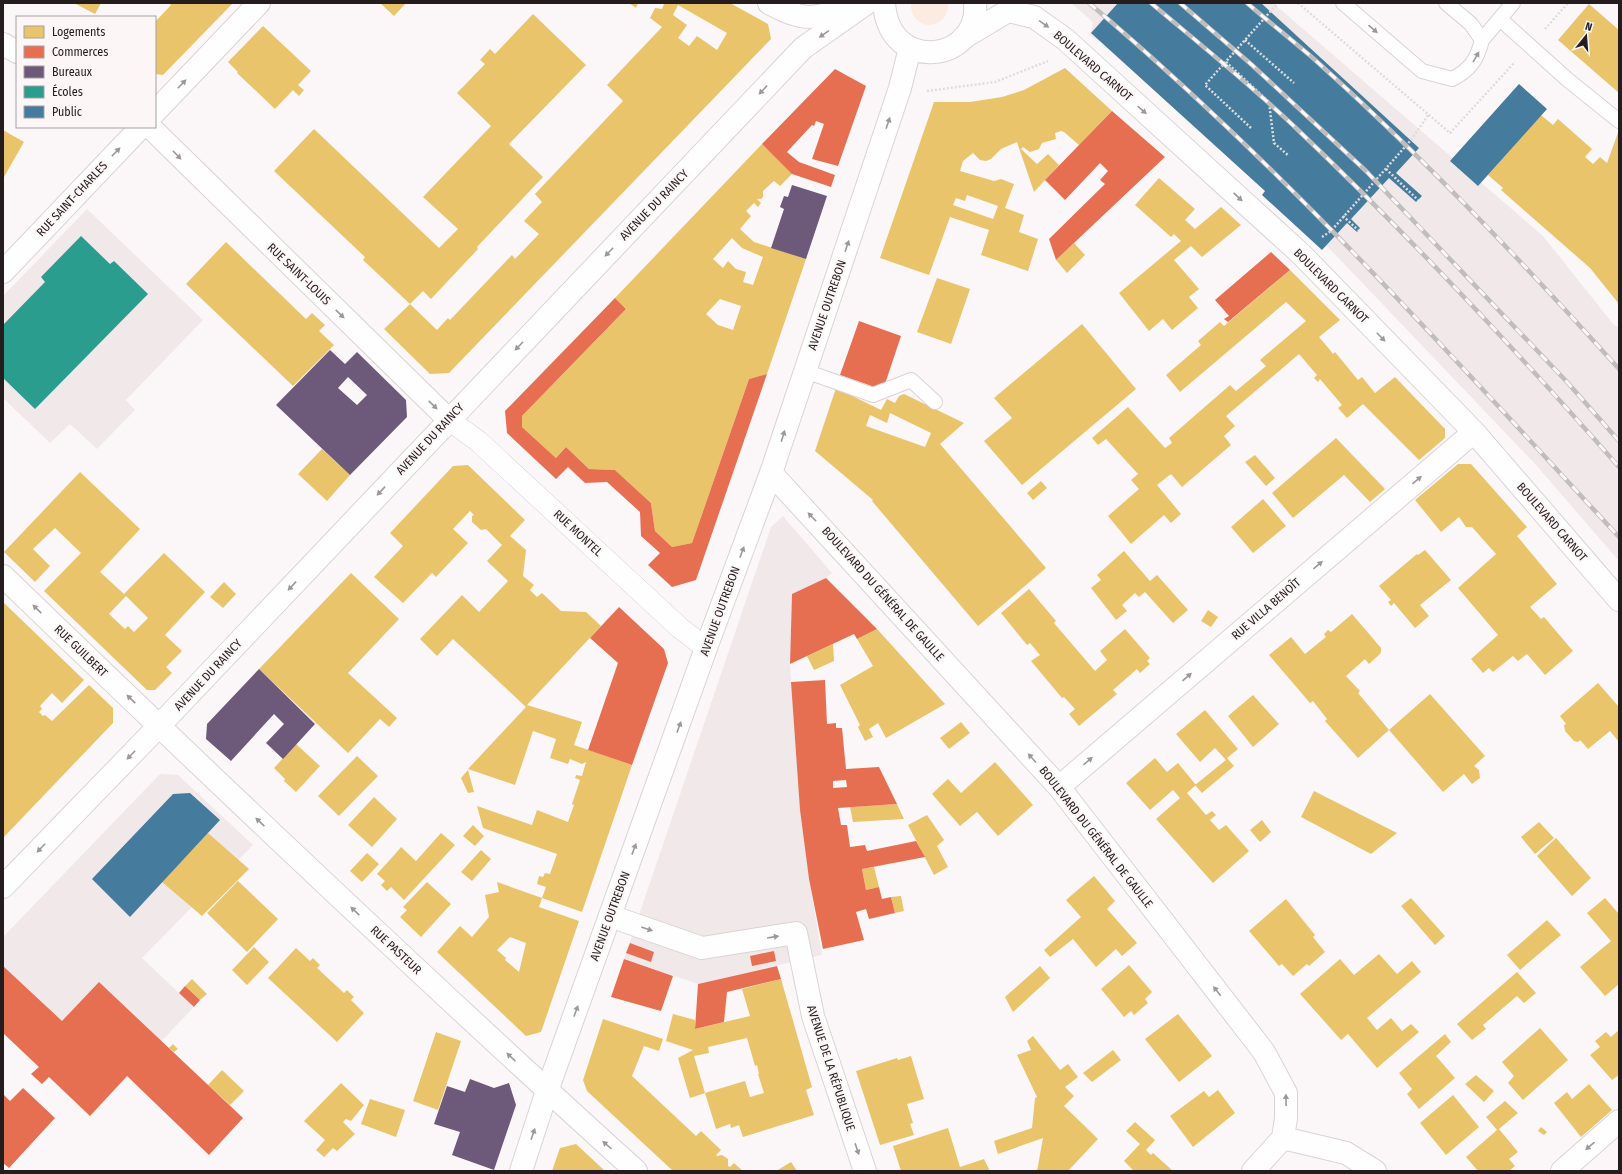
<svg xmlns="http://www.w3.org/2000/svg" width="1622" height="1174" font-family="'Fira Sans Condensed',sans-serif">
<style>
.built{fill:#f1e8e9}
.green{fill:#fcebe1}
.homes{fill:#e9c46a;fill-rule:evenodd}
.shops{fill:#e76f51;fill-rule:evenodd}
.offices{fill:#6d597a;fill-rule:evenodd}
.schools{fill:#2a9d8f}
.public{fill:#457b9d}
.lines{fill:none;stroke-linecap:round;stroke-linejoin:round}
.service-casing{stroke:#dad3d4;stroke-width:16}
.pedestrian-casing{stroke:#dad3d4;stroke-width:22}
.minor-casing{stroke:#dad3d4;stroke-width:24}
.secondary-casing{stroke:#dad3d4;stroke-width:24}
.path{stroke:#dedddd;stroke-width:2.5;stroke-dasharray:2 2;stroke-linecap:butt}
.service{stroke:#fefefe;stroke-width:14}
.pedestrian{stroke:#fefefe;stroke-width:21}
.minor{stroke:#fefefe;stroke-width:22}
.secondary{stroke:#fefefe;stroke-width:22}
.rail-casing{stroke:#bfbdbd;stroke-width:4.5}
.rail{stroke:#fcf6f7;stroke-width:3;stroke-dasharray:9;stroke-linecap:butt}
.oneway{fill:#9c9899}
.labels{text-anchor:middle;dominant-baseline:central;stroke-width:4;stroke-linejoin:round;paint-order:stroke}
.street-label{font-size:12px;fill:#251c1d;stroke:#fcf6f7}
</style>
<rect width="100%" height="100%" fill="#fbf7f8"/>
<path class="built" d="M1071,3H1273L1543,236L1614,325L1619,327V561L1536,465L1307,225L1105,43L1090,36L1093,22Z
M87,209L203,320L126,400L135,410L97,449L70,424L50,443L3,398V296Z
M783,516L832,573L826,578L792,594L790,664L800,810L809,879L822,955L698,984L624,959L771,527Z
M160,774L178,775L253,845L142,958L194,1007L90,1116L3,1033V937Z"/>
<path class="green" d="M911,3H948C949,32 909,32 911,3Z"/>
<path class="homes" d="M74,3H101L95,14Z
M168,3H233L163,75L155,74V22L171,5Z
M380,3H406L394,16Z
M629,3H638L636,8Z
M663,3H730L768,24L771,39L449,373L430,374L384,329L410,304L363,260L365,257L274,171L314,129L439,248L458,229L423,197L491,126L457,93L485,64L480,60L490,49L495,54L533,14L586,65L509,144L543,177L477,247L478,249L431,299L423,291L410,304L437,330L448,318L450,320L512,255L515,259L539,234L524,221L542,202L535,194L623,101L607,85L662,27L650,18L655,8L662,9L664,4ZM678,5L727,33L717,50L697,36L689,46L678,38L687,25L673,15Z
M1589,4L1619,30V93L1558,40Z
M263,26L311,71L298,85L304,90L299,96L293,90L275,109L237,73L238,72L228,62Z
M1065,68L1112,111L1079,145L1064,132L1061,131L1055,133L1056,139L1042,143L1039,149L1030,152L1023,147L1021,149L1037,164L1048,154L1059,165L1034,192L1017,142L1001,149L991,159L986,161L980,160L973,153L963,161L960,171L994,181L1001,179L1014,184L1005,208L1024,215L1019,232L1038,239L1028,271L981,255L989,230L950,217L929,275L880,258L934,102H970L1002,97L1024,90ZM967,195L998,206L993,219L953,205L956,198L965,201Z
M1541,115L1553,125L1558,119L1592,149L1585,157L1593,164L1600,157L1607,163L1619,130V304L1590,268L1501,190L1503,188L1488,175Z
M3,130L24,142L4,177H3Z
M762,144L793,173L780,186L774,181L763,191V197L761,199H757L761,203L758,207L754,203L746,211L751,216L740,229L754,242L806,259L767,374L749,379L692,543L672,547L655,531L651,503L615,470L589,469L566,447L556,458L522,427V416L626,309L615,298ZM732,238L742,248L763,257L753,285L743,282L746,272L736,269L728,261L723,268L713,259ZM720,299L741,306L733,330L718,325L706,314Z
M1159,178L1195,209L1185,220L1195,229L1221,207L1241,225L1202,257L1191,246L1174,260L1199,289L1189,297L1198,308L1172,330L1163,319L1149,331L1119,293L1181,241L1174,234L1171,237L1135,205Z
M226,242L306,319L312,313L325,325L319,331L334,345L293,386L186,284Z
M1074,243L1085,255L1067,273L1056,260Z
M1290,270L1340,320L1319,337L1330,350L1333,354L1335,352L1358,380L1362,377L1375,393L1395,377L1445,429V438L1419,460L1363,404L1347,418L1338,408L1342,405L1320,379L1318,382L1314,378L1317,375L1299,354L1226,416L1235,426L1224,436L1231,445L1182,487L1171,474L1157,485L1181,514L1171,523L1164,515L1131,544L1108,516L1139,489L1131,480L1138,474L1106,439L1098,445L1092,438L1128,407L1165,448L1172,443L1169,438L1230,385L1236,391L1266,366L1260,360L1306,321L1286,302L1180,392L1166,375L1201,345L1198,341L1220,322L1224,326Z
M937,278L970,289L951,344L917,332Z
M1082,324L1136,389L1022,485L984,441L1012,418L994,398Z
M836,388L881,410L887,399L895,403L899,396L904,394L964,423L940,444L1046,568L978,626L872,501L873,500L815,451ZM890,413L931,433L925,447L866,426L870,415L887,423Z
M1336,438L1385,489L1370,502L1344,475L1293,518L1272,493Z
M322,449L350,475L327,501L298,474Z
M1255,455L1275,478L1266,486L1245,462Z
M1458,464H1471L1527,527L1517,536L1557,584L1530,607L1541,619L1544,617L1573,651L1545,675L1527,654L1518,661L1513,656L1493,672L1489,668L1483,673L1471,659L1498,635L1458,588L1496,554L1472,527H1466L1459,517L1441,532L1415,500Z
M468,465L525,520L510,536L526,550L523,576L534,585L530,590L537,597L542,593L561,611L586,612L601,626L527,705L582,722L574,745L632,765L582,912L542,898L546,887L537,884L539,876L543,877L545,873L550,874L557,854L483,828L477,806L532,825L537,810L568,822L574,805L572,804L580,780L575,778L576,775L582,776L586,762L582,764L570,759L568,764L550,758L556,739L533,731L515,785L468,769L526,707L453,639L437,656L420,639L462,595L479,612L508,581L487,561L502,545L486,529L481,530L472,522V516L474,515L470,511L453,529L468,543L436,577L432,573L403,603L374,577L403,546L390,533L453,466Z
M80,472L140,529L100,572L124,594L164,553L205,592L165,635L182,651L166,667L172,673L155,690H147L44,591L81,553L55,528L33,549L50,566L35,582L4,552ZM126,596L148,618L134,632L128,626L125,629L109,614Z
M1041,481L1047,488L1033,500L1027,493Z
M1263,499L1286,526L1253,553L1231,527Z
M1425,550L1451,580L1420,605L1429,616L1415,628L1394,603L1391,606L1388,602L1391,600L1379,586L1417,554L1418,555Z
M1124,551L1150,581L1157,575L1188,610L1173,623L1145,592L1139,597L1135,593L1122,605L1127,611L1116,620L1091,588L1101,580L1097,575Z
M351,573L399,619L348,673L397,718L389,727L380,719L348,753L259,669Z
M224,582L236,594L223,608L210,597Z
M1029,589L1056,621L1054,623L1095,671L1107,660L1100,651L1125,629L1150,658L1147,661L1150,664L1140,673L1137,669L1113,690L1117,694L1079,726L1069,714L1075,709L1064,697L1062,698L1031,661L1040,655L1030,643L1027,645L1001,613Z
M3,602L84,680L62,703L52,693L40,706L42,709L39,712L43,716L45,715L52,721L89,685L113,708V723L3,838Z
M1208,610L1218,617L1211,627L1201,621Z
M1352,614L1381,648V651L1380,654L1369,664L1365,659L1346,676L1360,691L1358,693L1389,730L1430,694L1485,756L1474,766L1479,770L1480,778L1472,784L1464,774L1443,792L1389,730L1358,758L1325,721L1327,719L1313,701L1310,703L1269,655L1291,637L1305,654L1326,637L1324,634L1328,630L1331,632Z
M877,629L945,704L886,738L878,723L869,729L873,737L865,741L858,727L860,725L840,685L873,666L857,639Z
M833,644L834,661L814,670L807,656Z
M1598,683L1619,707V742L1610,731L1588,749L1580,740L1578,742L1574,741L1565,731L1564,725L1566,724L1560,716Z
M1253,695L1279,724L1253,747L1228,716Z
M1205,710L1238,749L1227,758L1234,766L1202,793L1195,785L1226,760L1215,748L1200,762L1176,734Z
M961,722L970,733L949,749L940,738Z
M296,744L320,766L296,792L284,781L285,779L274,768Z
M357,756L378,776L339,816L318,796Z
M1155,758L1167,772L1178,763L1196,785L1187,793L1206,815L1212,811L1216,815L1210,820L1219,830L1226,825L1249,851L1213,883L1156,819L1180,798L1173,790L1150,810L1126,783Z
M995,762L1033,805L998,836L977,812L960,826L932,794L948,779L961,793Z
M468,770L474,792L468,793L461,778Z
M1314,791L1397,833L1371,854L1301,817Z
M374,797L397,819L372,847L348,825Z
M897,804L904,819L853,822L850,807Z
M927,815L944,840L937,846L948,867L934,875L908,825Z
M1262,820L1271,832L1260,842L1250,830Z
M1539,822L1554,838L1535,854L1521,837Z
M473,825L484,836L475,846L463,836Z
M208,833L249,869L202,916L162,882Z
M441,833L455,845L404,900L391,887L387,891L381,885L385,881L377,874L396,853L401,847L416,861Z
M1556,838L1591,878L1572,896L1537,856Z
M481,850L491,859L472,881L461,872Z
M367,853L379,864L362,882L350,871Z
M874,867L879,887L866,890L862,869Z
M1094,876L1115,901L1107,909L1137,943L1122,956L1116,949L1096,967L1073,939L1050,957L1044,950L1081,917L1066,900Z
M238,881L278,919L247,952L207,913Z
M427,882L451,904L421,937L400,917L407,910L403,907Z
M497,882L542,898L539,907L579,921L541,1032L526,1036L437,952L460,926L472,937L489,917L485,895L499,892ZM510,937L526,943L519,972L505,960L506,958L497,950Z
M901,896L904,911L895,913L891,897Z
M1411,898L1445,936L1435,945L1401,906Z
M1605,898L1619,914V984L1605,996L1580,967L1611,941L1587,913Z
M1286,899L1315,935L1313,937L1325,952L1309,966L1307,964L1293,976L1282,964L1279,966L1249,931Z
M1547,920L1561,935L1520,970L1507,955Z
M254,947L269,962L247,985L232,970Z
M296,948L310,961L313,958L320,965L317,968L344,993L347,990L354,997L351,1000L364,1013L337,1042L268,978Z
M1379,954L1397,974L1412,961L1421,972L1367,1018L1377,1030L1391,1018L1402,1031L1411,1024L1419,1032L1377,1068L1348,1034L1341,1040L1300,994L1340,959L1354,975Z
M1129,965L1152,992L1145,999L1148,1003L1134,1015L1131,1011L1124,1017L1101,989Z
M1040,966L1050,978L1013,1012L1005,997Z
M1517,972L1536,993L1524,1003L1517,996L1483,1025L1486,1029L1472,1040L1457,1024Z
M192,979L207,994L200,1000L185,986Z
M781,979L812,1087L806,1090L814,1115L743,1137L739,1125L731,1128L730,1124L716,1129L705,1093L745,1081L750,1097L764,1093L758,1074H759L757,1065L755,1066L747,1038L708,1047L709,1053L694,1056L705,1093L690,1098L678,1058L693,1050L666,1041L673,1014L695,1020V1029L750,1016L742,989Z
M1178,1014L1212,1056L1179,1082L1145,1039Z
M603,1019L663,1039L659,1051L644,1046L632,1076L696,1136L701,1131L721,1150L716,1155L717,1156L722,1155L728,1159V1166L730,1167L734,1163L743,1171H673L587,1091L583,1080Z
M1540,1028L1568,1060L1523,1100L1508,1083L1514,1076L1502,1062Z
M1619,1030V1075L1612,1080L1590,1055L1600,1047L1595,1041L1606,1032L1611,1037Z
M436,1032L461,1041L438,1110L413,1101Z
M1445,1034L1451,1042L1436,1056L1455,1078L1419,1109L1407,1094L1412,1089L1399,1073Z
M1033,1036L1060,1070L1068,1064L1078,1077L1065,1087L1074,1096L1064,1106L1098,1139L1068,1171H1037L1043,1138L998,1154L994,1141L1032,1128L1035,1098L1037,1097L1017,1055L1031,1050L1027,1041Z
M173,1044L178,1049L174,1052L169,1048Z
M1113,1050L1121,1060L1092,1082L1083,1073Z
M911,1056L924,1099L907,1104L913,1123L910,1124L914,1135L880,1145L856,1071L897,1058L898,1060Z
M222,1070L244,1091L230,1105L208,1085Z
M1476,1075L1494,1091L1484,1102L1465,1084Z
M341,1083L364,1105L351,1121L346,1119L343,1122L355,1134L337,1151L333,1148L324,1157L316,1150L325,1140L304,1121Z
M1589,1084L1612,1110L1581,1137L1554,1103L1567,1092L1572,1099Z
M1218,1090L1235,1113L1193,1147L1170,1116L1204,1091L1209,1097Z
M1453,1095L1479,1127L1446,1155L1420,1123Z
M370,1099L405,1110L396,1137L361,1124Z
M1505,1101L1518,1113L1499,1129L1518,1152L1509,1159L1515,1166L1509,1171H1478L1466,1157L1497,1130L1486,1117Z
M1135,1122L1155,1140L1146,1150L1151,1155L1153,1153L1173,1171H1134L1124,1161L1140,1144L1126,1131Z
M1541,1127L1547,1132L1544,1135L1538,1131Z
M948,1128L960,1167L984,1159L990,1171H901L893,1146Z
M576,1144L605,1171H552L560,1148Z
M791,1162L797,1171H776Z"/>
<path class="shops" d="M835,69L866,86L838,166L812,159L824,124L816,121L814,126L812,125L787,152L799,162L835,175L831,187L792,174L762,144Z
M1112,111L1165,157L1056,260L1049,239L1105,184L1100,180L1108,171L1100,163L1065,200L1045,180Z
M1271,252L1290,270L1228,322L1224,319L1229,316L1215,300Z
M615,298L626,309L522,416V427L556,458L566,447L589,469L615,470L651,503L655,531L672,547L692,543L749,379L767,374L696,580L672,587L648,565L660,553L641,536L640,512L607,482L585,483L568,467L556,479L507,433L505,411Z
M859,321L901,336L883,390L840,375Z
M826,578L877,629L857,639L854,634L790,664L792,594Z
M619,607L664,649L668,663L632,765L588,750L618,663L590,638Z
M825,680L827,724L836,723V728H842L846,769L879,767L897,804L838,808L841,825H847L850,847L865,845L867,851L916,841L925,857L862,869L866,890L879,887L882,899L891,897L895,913L869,919L866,909L856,912L864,940L823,949L809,879L800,810L791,682ZM846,780L847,787L833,788V781Z
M630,943L654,952L651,962L626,953Z
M774,951L776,961L752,966L750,956Z
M624,959L673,976L661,1011L611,997Z
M3,966L62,1021L99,982L243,1118L209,1155L127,1076L90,1116L49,1077L42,1084L31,1074L39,1067L3,1033Z
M777,966L781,979L727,992L724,1022L695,1029L698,984Z
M185,986L200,1000L194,1007L179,993Z
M23,1088L55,1118L9,1168L3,1163V1094L10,1101Z"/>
<path class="offices" d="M792,185L827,196L806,259L771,248L784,209L780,207L784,196L788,197Z
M330,350L345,364L357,352L406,400L407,417L350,475L276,405ZM348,377L367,395L357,405L338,388Z
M259,669L315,724L283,759L266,743L284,724L274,714L231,761L206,739L207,724Z
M470,1079L494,1088L509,1083L516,1105L494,1170L452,1155L460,1132L434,1124L447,1086L465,1092Z"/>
<path class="schools" d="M81,236L110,264L114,261L148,294L35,409L3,378V325L45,282L41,277Z"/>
<path class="public" d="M1118,3H1261L1419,148L1396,173L1422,196L1416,202L1389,178L1351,219L1360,228L1357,232L1347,223L1322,250L1262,195L1265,191L1091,33Z
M1519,84L1547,109L1478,186L1450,161Z
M190,793L220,820L130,917L92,879L173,794Z"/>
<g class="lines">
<defs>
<path id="service" d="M1343,3L1422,71L1452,79C1470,70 1477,60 1482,40L1471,24L1446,3
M1500,19L1568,80L1619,121
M1482,40L1513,3
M805,371L873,395L911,380L935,402"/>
<path id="pedestrian" d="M449,420L478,441L680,628L706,648"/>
<path id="minor" d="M769,3C802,21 816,22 849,3
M1008,11L1034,17L1065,39L1302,255L1474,432L1619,600
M3,44L17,52
M155,112L259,3
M150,127L449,420
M3,272L141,127
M771,473L1059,787L1264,1052L1286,1093V1118L1283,1138
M3,576C211,777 421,976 636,1171
M1059,787L1474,432
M610,916L702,948L796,933L813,1016L865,1171
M1283,1138L1346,1153L1375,1171
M1253,1171L1283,1138
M1562,1171L1619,1121"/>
<path id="secondary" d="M884,3C889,76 981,61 975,3
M963,38L1008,11L1016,3
M3,887L158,727L803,48L867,3
M521,1171L547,1091L706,648L771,473L900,88L910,48"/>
</defs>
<use href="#service" class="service-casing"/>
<use href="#pedestrian" class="pedestrian-casing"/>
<use href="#minor" class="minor-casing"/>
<use href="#secondary" class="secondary-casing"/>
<path class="path" d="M1298,3L1450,133L1515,62
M1545,29L1568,3
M1245,40L1294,83
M1226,62L1269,102L1274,143L1289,156
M927,91L995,82L1048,61
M1251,128L1205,85L1278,3
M1386,169L1418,200
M1343,216L1358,230
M1322,237L1331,231L1411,140L1429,114"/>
<use href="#service" class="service"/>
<use href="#pedestrian" class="pedestrian"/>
<use href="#minor" class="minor"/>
<use href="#secondary" class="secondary"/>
<defs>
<path id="rail" d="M1089,3C1281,165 1449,353 1619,537
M1151,3C1201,45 1252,86 1299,131C1411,238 1517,351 1619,467
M1180,3L1252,65L1366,171L1567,382L1619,441
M1247,3C1269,22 1292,40 1314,59C1422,156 1522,261 1619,369"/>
</defs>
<use href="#rail" class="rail-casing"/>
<use href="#rail" class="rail"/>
</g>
<defs><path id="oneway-solid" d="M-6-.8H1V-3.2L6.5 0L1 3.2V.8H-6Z"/></defs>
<g class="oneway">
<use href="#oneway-solid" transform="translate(1044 24) rotate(35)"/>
<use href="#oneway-solid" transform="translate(1373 29) rotate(41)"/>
<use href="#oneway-solid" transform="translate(824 34) rotate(145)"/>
<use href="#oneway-solid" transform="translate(1476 57) rotate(-60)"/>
<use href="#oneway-solid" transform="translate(182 84) rotate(-46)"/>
<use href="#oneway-solid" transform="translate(763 90) rotate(133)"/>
<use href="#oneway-solid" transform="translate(1142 110) rotate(42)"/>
<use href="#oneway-solid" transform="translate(888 123) rotate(-71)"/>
<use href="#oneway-solid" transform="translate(116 152) rotate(-46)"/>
<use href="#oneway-solid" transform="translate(177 155) rotate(46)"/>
<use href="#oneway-solid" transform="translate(1238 197) rotate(43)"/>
<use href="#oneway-solid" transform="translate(847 246) rotate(-71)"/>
<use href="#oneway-solid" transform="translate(609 252) rotate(134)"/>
<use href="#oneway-solid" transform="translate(340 314) rotate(44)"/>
<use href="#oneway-solid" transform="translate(1381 337) rotate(46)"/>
<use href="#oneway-solid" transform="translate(519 346) rotate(134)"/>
<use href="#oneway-solid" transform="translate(433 405) rotate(44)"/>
<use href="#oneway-solid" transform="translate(783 436) rotate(-73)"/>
<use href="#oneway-solid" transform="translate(1417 480) rotate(-40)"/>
<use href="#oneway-solid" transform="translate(381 491) rotate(133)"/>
<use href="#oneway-solid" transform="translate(812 517) rotate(-134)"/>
<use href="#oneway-solid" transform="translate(742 552) rotate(-70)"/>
<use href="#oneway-solid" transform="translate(1318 565) rotate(-40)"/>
<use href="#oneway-solid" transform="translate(292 586) rotate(133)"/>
<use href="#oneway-solid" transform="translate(37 609) rotate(-136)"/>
<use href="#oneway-solid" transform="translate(1187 677) rotate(-41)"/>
<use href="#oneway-solid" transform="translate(131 699) rotate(-136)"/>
<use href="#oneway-solid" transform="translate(679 727) rotate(-70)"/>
<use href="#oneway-solid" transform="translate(131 755) rotate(134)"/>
<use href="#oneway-solid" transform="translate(1032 758) rotate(-132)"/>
<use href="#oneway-solid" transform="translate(1088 761) rotate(-41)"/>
<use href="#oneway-solid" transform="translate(260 822) rotate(-137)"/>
<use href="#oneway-solid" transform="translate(41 848) rotate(134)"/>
<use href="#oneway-solid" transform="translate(634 849) rotate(-70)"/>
<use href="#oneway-solid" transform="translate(355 911) rotate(-137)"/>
<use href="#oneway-solid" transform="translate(647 929) rotate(19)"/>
<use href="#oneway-solid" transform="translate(773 937) rotate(-9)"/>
<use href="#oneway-solid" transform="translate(1217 991) rotate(-128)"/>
<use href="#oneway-solid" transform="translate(576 1011) rotate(-70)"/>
<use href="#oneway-solid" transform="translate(511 1057) rotate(-137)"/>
<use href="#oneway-solid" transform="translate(1286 1100) rotate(-91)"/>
<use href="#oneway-solid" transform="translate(533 1134) rotate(-71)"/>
<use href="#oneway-solid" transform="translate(607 1145) rotate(-138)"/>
<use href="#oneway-solid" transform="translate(1590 1146) rotate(139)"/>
<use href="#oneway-solid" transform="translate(857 1149) rotate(71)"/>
</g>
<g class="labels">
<g class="street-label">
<text transform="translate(1093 66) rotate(41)">BOULEVARD CARNOT</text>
<text transform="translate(72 199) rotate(-47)">RUE SAINT-CHARLES</text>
<text transform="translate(654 205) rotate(-46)">AVENUE DU RAINCY</text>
<text transform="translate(299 274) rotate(44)">RUE SAINT-LOUIS</text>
<text transform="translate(1331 286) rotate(45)">BOULEVARD CARNOT</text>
<text transform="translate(827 305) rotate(-71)">AVENUE OUTREBON</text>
<text transform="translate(430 439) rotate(-47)">AVENUE DU RAINCY</text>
<text transform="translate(1552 522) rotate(49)">BOULEVARD CARNOT</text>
<text transform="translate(578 533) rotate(43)">RUE MONTEL</text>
<text transform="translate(883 594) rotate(48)">BOULEVARD DU GÉNÉRAL DE GAULLE</text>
<text transform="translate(1266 609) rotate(-41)">RUE VILLA BENOÎT</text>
<text transform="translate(720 611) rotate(-70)">AVENUE OUTREBON</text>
<text transform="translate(81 651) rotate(44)">RUE GUILBERT</text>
<text transform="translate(208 675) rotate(-47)">AVENUE DU RAINCY</text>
<text transform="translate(1096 837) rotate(52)">BOULEVARD DU GÉNÉRAL DE GAULLE</text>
<text transform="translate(610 916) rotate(-70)">AVENUE OUTREBON</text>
<text transform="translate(396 950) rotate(43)">RUE PASTEUR</text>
<text transform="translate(831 1068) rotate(72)">AVENUE DE LA RÉPUBLIQUE</text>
</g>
</g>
<rect width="1622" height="1174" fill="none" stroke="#251c1d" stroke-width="8"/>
<rect x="16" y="16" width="140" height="112" fill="#fcf6f7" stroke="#a69fa0"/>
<rect x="24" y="26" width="20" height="12" fill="#e9c46a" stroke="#a69fa0"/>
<text x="52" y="36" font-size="12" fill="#251c1d">Logements</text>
<rect x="24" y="46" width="20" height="12" fill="#e76f51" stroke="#a69fa0"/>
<text x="52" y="56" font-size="12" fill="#251c1d">Commerces</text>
<rect x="24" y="66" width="20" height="12" fill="#6d597a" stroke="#a69fa0"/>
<text x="52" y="76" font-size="12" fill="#251c1d">Bureaux</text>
<rect x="24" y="86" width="20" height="12" fill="#2a9d8f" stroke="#a69fa0"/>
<text x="52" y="96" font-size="12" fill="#251c1d">Écoles</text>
<rect x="24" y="106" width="20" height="12" fill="#457b9d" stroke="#a69fa0"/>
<text x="52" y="116" font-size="12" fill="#251c1d">Public</text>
<g transform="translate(1586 36) rotate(17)" stroke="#fcf6f7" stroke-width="3" paint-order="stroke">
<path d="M0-3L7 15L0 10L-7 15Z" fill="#251c1d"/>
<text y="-6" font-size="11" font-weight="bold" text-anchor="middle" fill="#251c1d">N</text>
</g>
</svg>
